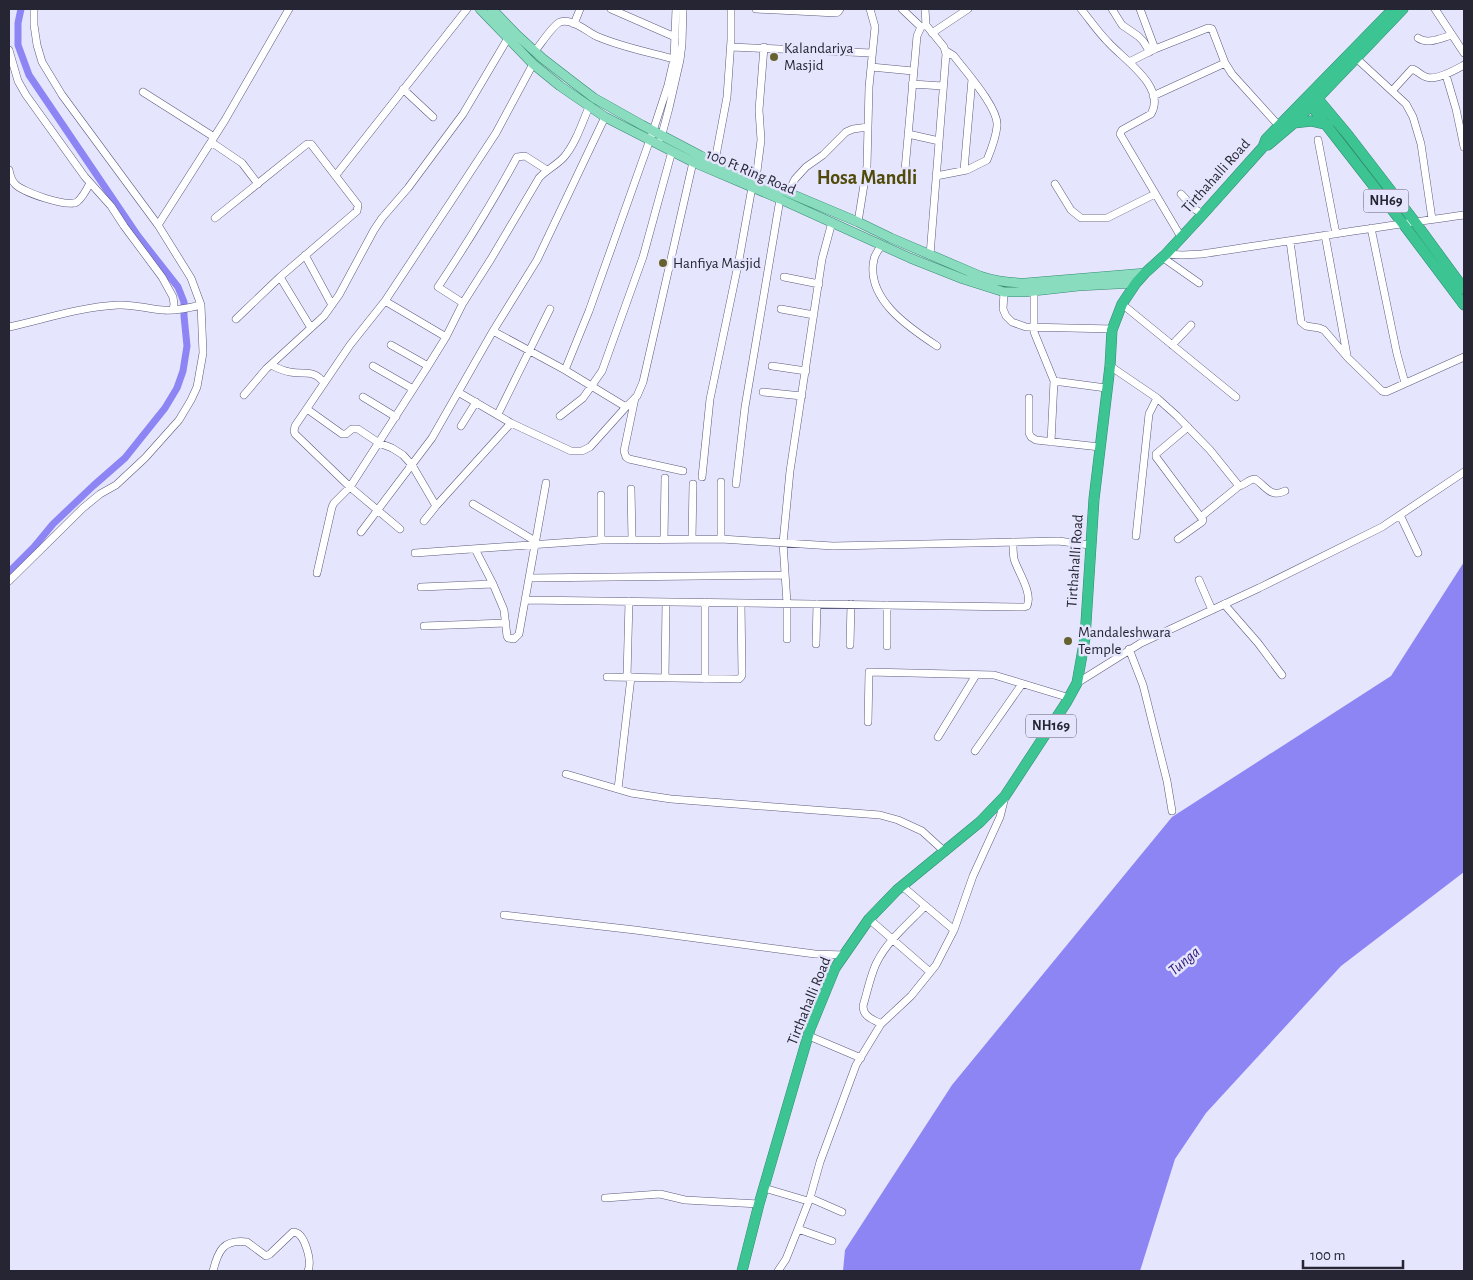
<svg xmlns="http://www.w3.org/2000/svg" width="1473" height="1280" font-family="'Alegreya Sans',sans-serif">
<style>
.water{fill:#8d85f4}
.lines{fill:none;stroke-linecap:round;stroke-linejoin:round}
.canal{stroke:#8d85f4;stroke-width:7}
.minor-casing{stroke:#5b5b7d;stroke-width:8}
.major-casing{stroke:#348c71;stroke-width:10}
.highway-casing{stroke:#348c71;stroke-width:11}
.minor{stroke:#fff;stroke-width:7}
.major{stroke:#8adcbe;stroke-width:9}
.highway{stroke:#3cc493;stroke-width:10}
.poi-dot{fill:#66622e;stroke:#e5e5fd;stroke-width:2}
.labels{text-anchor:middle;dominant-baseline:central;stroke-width:5;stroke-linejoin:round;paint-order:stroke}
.shield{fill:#e5e5fd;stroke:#5f5f70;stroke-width:1}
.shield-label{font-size:14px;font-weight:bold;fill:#252533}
.poi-label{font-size:15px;fill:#252533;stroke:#e5e5fd;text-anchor:start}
.street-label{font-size:15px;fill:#252533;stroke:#e5e5fd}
.water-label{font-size:16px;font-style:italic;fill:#2e1778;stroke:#e5e5fd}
.district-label{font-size:20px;font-weight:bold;fill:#504b0a;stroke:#e5e5fd}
</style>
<rect width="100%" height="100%" fill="#e5e5fd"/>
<path class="water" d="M1464,562V872L1341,966L1206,1113L1175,1159L1140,1271H843L845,1250L952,1085L1172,817L1391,676Z"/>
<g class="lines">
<path class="canal" d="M9,572L34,547L53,524L93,486L125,458L165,408L177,388L183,371L187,346L184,316V302L178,287L138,236L29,75L18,45V23L21,9"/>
<defs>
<path id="minor" d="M611,9L675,37
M756,9L836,13L838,12L840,9
M902,9L921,27
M925,9L926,25L944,47L946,54L930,255
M1081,9C1090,20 1098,32 1108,42C1123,59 1167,87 1151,114L1122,130L1120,134L1181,237
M1112,9L1122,25L1138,36L1143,41L1150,52
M1140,9L1155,49
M1435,9L1464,53
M574,24L580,9
M932,33L968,9
M1418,38C1428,45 1441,38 1452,35
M731,47L872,53
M9,50L18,81L26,95L85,177L111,206L124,226L162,277L173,297L174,304L173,310
M535,51C541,44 552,26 560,22C572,18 586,31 596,36C621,47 648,52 674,59
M1356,58L1406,104L1413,117L1421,144L1432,219
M1129,62L1155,49L1208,28L1212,29L1225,63L1232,74L1279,126
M871,67L913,71
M1446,75L1456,109L1464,147
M912,84L943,86
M403,89L433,117
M1392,91L1412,69C1417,70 1420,75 1426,77C1436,81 1455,70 1464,65
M143,92L214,137
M1153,96L1225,63
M908,134L939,141
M661,138L669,108L680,60L682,44L683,9
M1318,140L1336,234
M211,142L242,163L258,184
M715,161L727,97L731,40V9
M9,170C10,175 11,180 15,184C22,192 68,208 77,202C82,198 87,189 90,183
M964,170L972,79
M336,175L467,9
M936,176L967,170L987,160C991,150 996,138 997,126C999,108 965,71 954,56L946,51
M756,179L761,140L759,110L764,47
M904,181L917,36L921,27L926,25
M1055,184L1071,210L1081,218H1107L1155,194
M788,193L795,179L806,167L823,155L846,132L853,129L868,127
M1181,194L1196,210L1203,214
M215,218L307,144H311L358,205L357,211L280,277L236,319
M858,222L867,166L869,87L875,27L870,9
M158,225L225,120L289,9
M1371,228L1397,354L1405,383
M1325,235L1347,355
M1290,241L1301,322L1306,326L1319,328L1324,330L1348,358L1382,391L1386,392L1464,357
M882,245C879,249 875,254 874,259C865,298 908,327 937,346
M1166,254L1182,255L1202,254C1289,241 1377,227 1464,215
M305,255L332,305
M1162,257L1199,283
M280,277L311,328
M784,277L819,284
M1034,291V332L1054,381L1051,442
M1004,292L1003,309L1006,316L1012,322L1026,327L1113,329
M385,301L446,337
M463,303L438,287C466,245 493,202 517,157L525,156L547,170
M1122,304L1236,397
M781,309L814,315
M9,327C45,319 80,307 118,305C133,304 148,309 163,310C176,311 189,308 201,305
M493,331L565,370L626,407
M391,345L428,366
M1172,345L1191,325
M271,365C277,368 283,371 290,372C305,375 314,369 324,383
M373,366L413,389
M772,366L806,371
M1110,366L1157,398L1177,416L1210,450L1239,486
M565,370L589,311L653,131L668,85L674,59L676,9
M1054,381L1106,388
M458,392L511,423L571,451H582L590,447L626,407L637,396L643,382L693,162
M763,392L802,396
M244,395L266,369L324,316L339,295L374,230L382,218L408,188L463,114L508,38
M363,397L396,417
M635,398L624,451L626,457L629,459L683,471
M1029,398V433L1031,437L1036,440L1100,447
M307,409L342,434H346L352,429H358L379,443L392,448L403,455L412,465L436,506
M498,414L550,309
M560,416L583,398L602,371L643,257L672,151
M461,426L476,402
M702,477L710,399L739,260L752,187
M736,484L745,407L780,199
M631,489L632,539
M601,495V540
M473,504L535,541
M1400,515L1418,553
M1202,516L1239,486C1245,485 1249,479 1255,479C1267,487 1270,498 1285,491
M424,521L436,506L511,423
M400,529L350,487L295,434L294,431L295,426L350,345L385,301L450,203L496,133L533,64
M361,532L432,438L493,331L537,260L605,117
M1136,536L1149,414L1157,398
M664,539L665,478
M692,539L693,484
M721,539V482
M1178,539L1202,522L1203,520L1156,457V454L1188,427
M475,549L493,584L504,610L507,636L508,638L514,639L519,634L546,483
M415,553L601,540L721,539L833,546L1058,541L1090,545
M317,573L332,507L334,503L350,487L428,366L446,337L463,303L491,259L539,178C546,170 557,165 564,157C576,143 582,123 589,107
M529,578L785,575
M1199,580L1212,610
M9,581L83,508L100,494L116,485L145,458L179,420L191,400L197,387L203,353L201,305L191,278L158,225L62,95L42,62L37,45L34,25V9
M421,587L493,584
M525,600L1024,607L1027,606C1033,593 1018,572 1014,559C1013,553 1013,548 1013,542
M705,602V679
M1224,604L1258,643L1282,675
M887,605V646
M424,626L506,623
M787,639V603L783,543L790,471L822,259L832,222
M816,644L817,604
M850,645L851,604
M1129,649L1143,685L1167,781L1172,811
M607,677L739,679L741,677L742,675L741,603
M627,677L629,601
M665,678L666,602
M1077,683L1141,643L1259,588L1382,527L1464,472
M868,722L869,672L994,675L1070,698
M938,737L976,675
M975,751L1022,684
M566,774L631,793L671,799L880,815L898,820L922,831L944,851
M618,789L631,677
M902,886L954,930
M504,915L635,930L815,954L844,955
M869,919L930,972
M881,1024C873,1019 863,1017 863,1006C867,993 871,973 877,962C888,940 909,923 925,906
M809,1036L861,1058
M764,1188L808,1201
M605,1198L660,1194L685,1200L759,1204
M810,1198L842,1212
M798,1229L832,1241
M213,1271C218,1251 223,1239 247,1242L266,1256L270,1254L293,1232C305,1232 312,1261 308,1271
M778,1271L786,1259L798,1229L810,1198L820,1162L856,1065L881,1024L911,996L936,965L954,930L973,876L1000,817L1005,797"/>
<path id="major" d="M480,9L533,64L560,86L605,117L693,162L780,199L910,258L963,279L1004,292H1025L1079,286L1136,283
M492,9L517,35L542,58L573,82L594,98L642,125L701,156L858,222L891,238L980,276C995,281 1009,283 1025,283L1145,273"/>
<path id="highway" d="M1312,92L1348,135L1415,222L1464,289
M1306,99L1404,225L1464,305
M1294,123L1311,121L1328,125
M1268,145L1294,123L1403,9
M742,1271L759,1204L810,1029L835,968L869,919L897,890L980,822L1005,796L1066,703L1077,683L1085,638L1094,499L1110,366L1112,330L1122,304L1136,283L1145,273L1166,254L1203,214L1263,147L1266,139L1393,9"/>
</defs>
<use href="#minor" class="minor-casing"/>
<use href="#major" class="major-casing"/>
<use href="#highway" class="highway-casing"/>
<use href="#minor" class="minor"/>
<use href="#major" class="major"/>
<use href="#highway" class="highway"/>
</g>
<g class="poi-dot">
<circle cx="774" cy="57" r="5"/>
<circle cx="663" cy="263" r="5"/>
<circle cx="1068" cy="641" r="5"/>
</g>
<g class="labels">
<g class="shield">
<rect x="1363.5" y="189.5" width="45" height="23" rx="4"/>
<rect x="1026" y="714.5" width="50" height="23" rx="4"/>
</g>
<g class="shield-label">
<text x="1386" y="201">NH69</text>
<text x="1051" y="726">NH169</text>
</g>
<g class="poi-label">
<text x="784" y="48">Kalandariya<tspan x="784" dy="17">Masjid</tspan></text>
<text x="673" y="263">Hanfiya Masjid</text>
<text x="1078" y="632">Mandaleshwara<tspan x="1078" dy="17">Temple</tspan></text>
</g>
<g class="street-label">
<text transform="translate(751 172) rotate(23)">100 Ft Ring Road</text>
<text transform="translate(1216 176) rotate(-48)">Tirthahalli Road</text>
<text transform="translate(1075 561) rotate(-86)">Tirthahalli Road</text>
<text transform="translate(809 1001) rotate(-68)">Tirthahalli Road</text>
</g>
<g class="water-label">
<text transform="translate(1184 961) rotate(-40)">Tunga</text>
</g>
<g class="district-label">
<text x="867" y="178">Hosa Mandli</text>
</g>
</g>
<rect width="1473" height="1280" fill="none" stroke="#252533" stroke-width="20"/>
<path d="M1303 1260v8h100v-8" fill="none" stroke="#252533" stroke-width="2.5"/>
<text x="1310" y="1260" font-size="15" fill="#252533" stroke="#e5e5fd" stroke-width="4" paint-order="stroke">100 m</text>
</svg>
